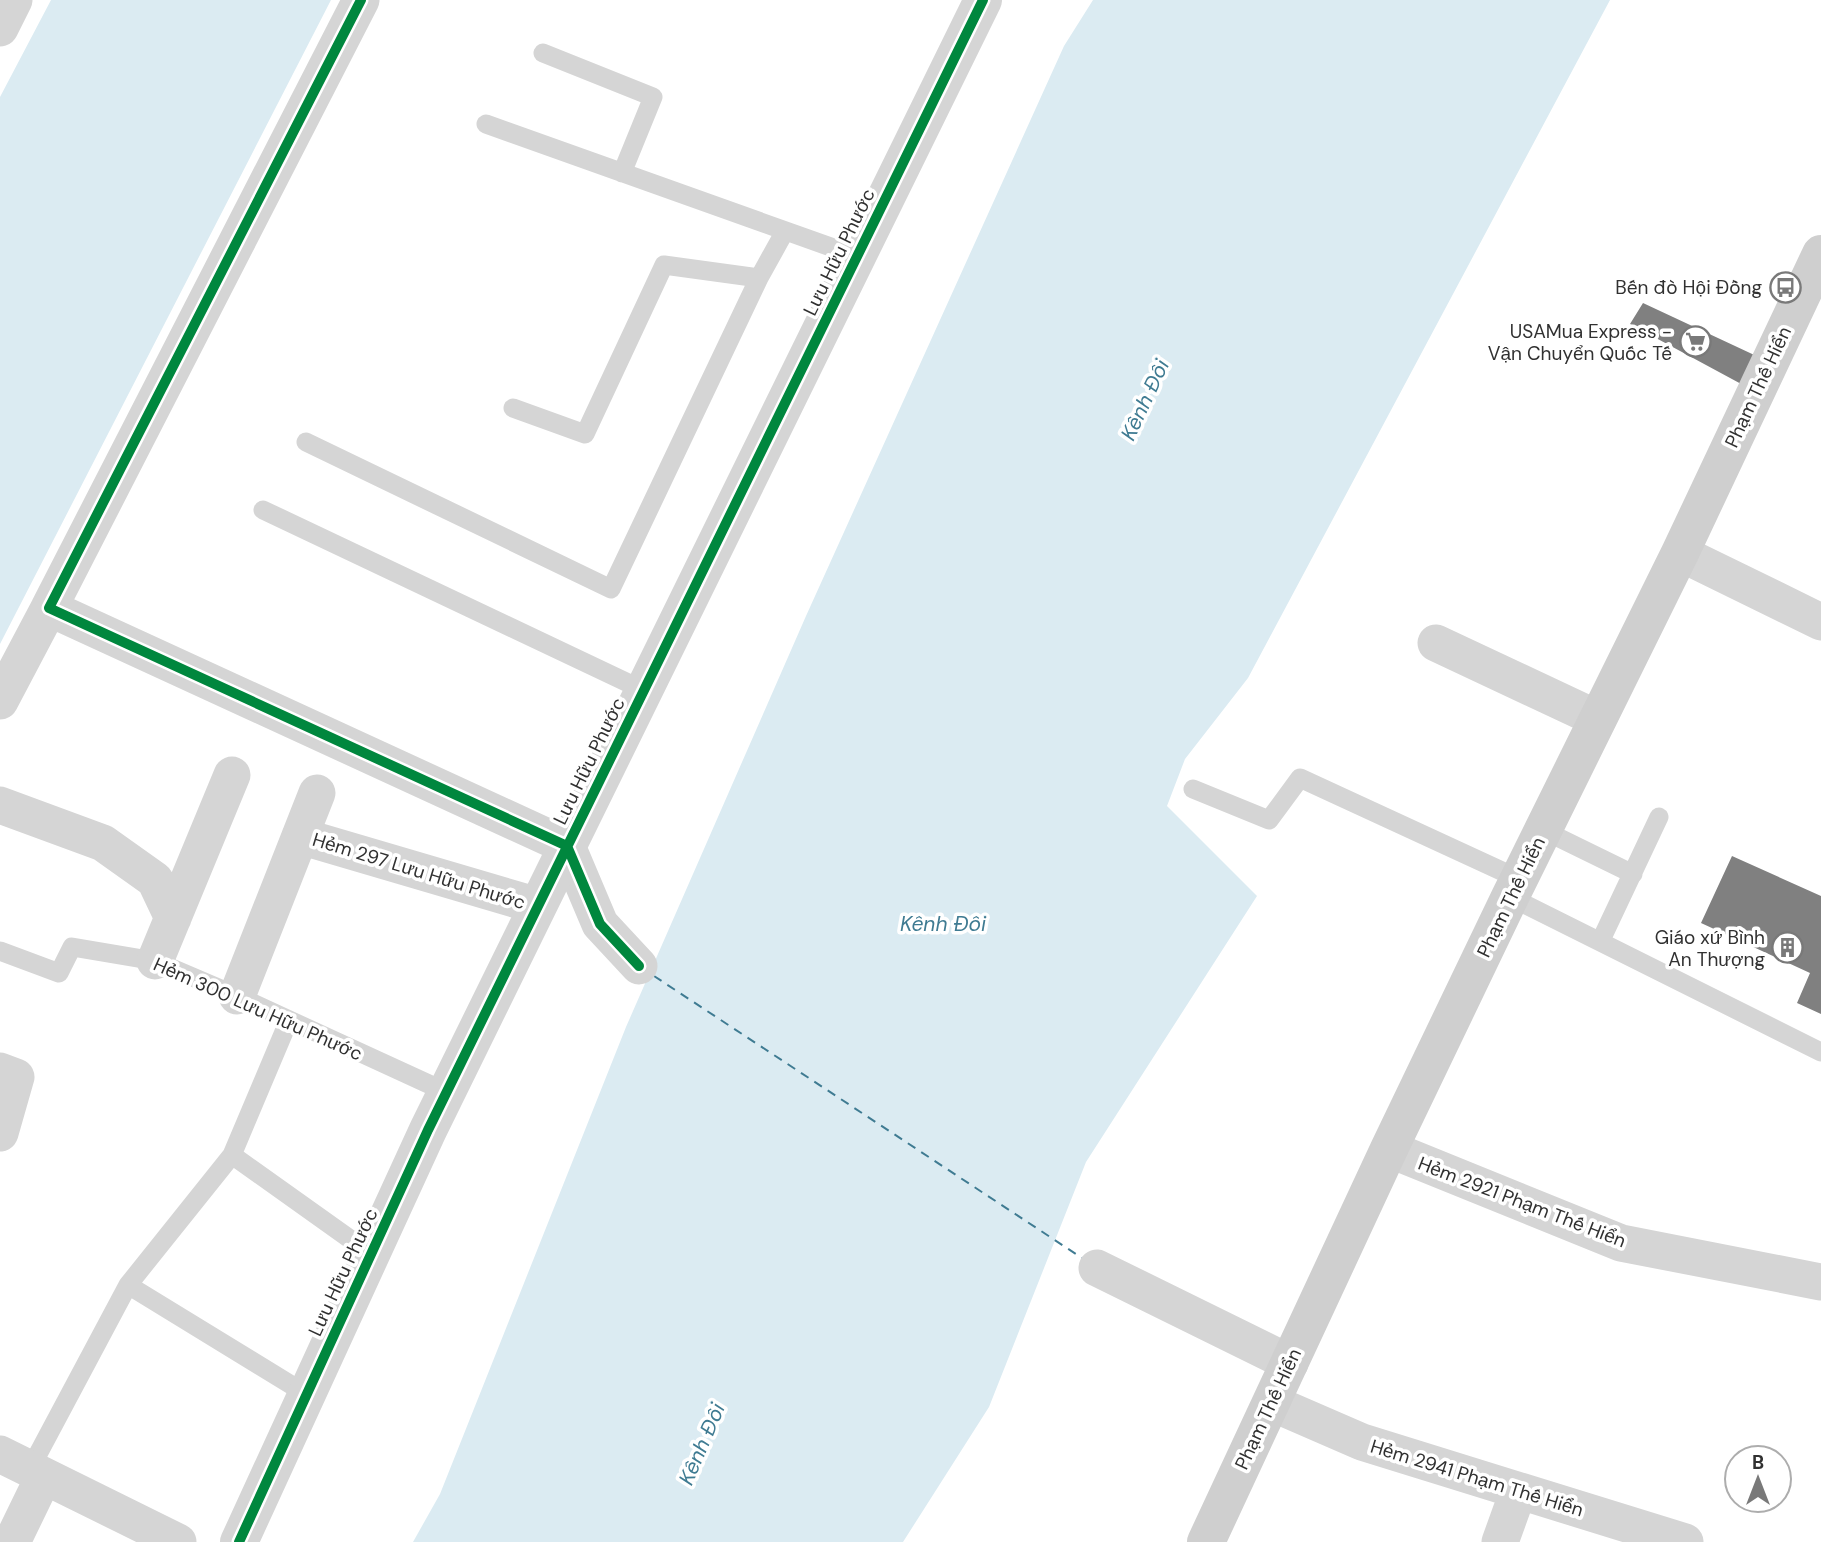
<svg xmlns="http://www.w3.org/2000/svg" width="1821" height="1542" font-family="'DM Sans',sans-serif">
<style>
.water{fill:#dbebf2}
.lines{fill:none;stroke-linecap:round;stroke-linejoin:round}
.ferry{stroke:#3f7b92;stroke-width:2;stroke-dasharray:9 7;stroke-linecap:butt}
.building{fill:#808080}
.service{stroke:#d5d5d5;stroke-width:19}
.minor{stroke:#d5d5d5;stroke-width:37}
.tertiary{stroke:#d5d5d5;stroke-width:38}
.secondary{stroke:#cfcfcf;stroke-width:38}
.cycleway-casing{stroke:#fff;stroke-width:15}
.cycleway{stroke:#00873e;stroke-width:10}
.labels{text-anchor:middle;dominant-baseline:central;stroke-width:7;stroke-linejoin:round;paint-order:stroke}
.street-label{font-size:19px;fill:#313131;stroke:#fff}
.poi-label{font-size:19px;fill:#313131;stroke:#fff;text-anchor:end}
.water-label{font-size:21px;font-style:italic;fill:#3f7b92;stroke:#fff}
</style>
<rect width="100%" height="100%" fill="#fff"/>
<path class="water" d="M51,0H331L0,644V97Z
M1093,0H1610L1248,678L1185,759L1167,806L1257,896L1086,1162L989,1407L903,1542H413L440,1494L626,1027L806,616L1064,46Z"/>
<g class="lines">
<path class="ferry" d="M654,976L1082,1258"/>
</g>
<path class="building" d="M1643,303L1765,360L1756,392L1630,324Z
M1732,856L1821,896V1014L1797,1003L1810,973L1701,923Z"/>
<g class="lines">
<path class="service" d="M543,53L653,97L622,173
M486,124L856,256
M513,408L585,434L664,265L759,278L785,231
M306,442L611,589L759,278
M263,510L643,690
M1193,789L1269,820L1300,778L1519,879
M1543,830L1633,874
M1510,897L1821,1052
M1601,940L1659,817
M0,951L59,973L72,947L155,961L237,996L446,1092
M232,1155L371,1254
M128,1285L306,1394
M30,1469L128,1285L232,1155L289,1020"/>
<path class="minor" d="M361,0L49,608L567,846L600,924L639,966
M0,28L14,0
M1680,553L1821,622
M1436,643L1598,719
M0,701L49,608
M0,805L103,843L155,880L173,918
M300,836L538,906
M155,961L232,775
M237,996L317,793
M0,1071L16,1077L0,1133
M1389,1149L1621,1243L1821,1282
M1097,1268L1290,1363
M1272,1403L1362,1442L1685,1542
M0,1454L178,1542
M12,1542L44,1476
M1500,1542L1518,1492"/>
<path class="tertiary" d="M239,1542L428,1130L983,0"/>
<path class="secondary" d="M1206,1542L1389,1149L1510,897L1680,553L1821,254"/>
<defs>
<path id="cycleway" d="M361,0L49,608L567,846L600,924L639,966
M239,1542L428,1130L983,0"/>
</defs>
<use href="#cycleway" class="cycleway-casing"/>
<use href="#cycleway" class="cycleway"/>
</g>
<defs>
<symbol id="bus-ring" viewBox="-11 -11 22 22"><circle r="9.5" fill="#fff" stroke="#797979" stroke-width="1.5"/><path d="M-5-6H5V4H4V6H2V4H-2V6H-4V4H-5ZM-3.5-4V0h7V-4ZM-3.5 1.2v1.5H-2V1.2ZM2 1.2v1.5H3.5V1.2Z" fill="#797979"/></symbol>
<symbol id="supermarket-ring" viewBox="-11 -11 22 22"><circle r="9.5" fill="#fff" stroke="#797979" stroke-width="1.5"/><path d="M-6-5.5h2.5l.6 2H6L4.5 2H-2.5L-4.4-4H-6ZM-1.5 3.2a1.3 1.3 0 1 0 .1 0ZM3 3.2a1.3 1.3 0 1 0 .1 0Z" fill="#797979"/></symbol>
<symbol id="building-ring" viewBox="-11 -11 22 22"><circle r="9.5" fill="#fff" stroke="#797979" stroke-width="1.5"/><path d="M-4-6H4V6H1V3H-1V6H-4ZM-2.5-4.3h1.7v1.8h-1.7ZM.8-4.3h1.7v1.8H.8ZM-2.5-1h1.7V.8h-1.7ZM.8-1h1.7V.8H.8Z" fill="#797979"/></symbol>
</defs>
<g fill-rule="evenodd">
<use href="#bus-ring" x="1768" y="270" width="35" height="35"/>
<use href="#supermarket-ring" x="1678" y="324" width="35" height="35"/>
<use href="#building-ring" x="1770" y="930" width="35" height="35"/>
</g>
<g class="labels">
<g class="street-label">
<text transform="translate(839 252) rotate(-64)">Lưu Hữu Phước</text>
<text transform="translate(1758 387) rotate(-65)">Phạm Thế Hiển</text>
<text transform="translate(589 761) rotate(-64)">Lưu Hữu Phước</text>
<text transform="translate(419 871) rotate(17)">Hẻm 297 Lưu Hữu Phước</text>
<text transform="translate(1511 897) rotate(-64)">Phạm Thế Hiển</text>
<text transform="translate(258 1009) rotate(24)">Hẻm 300 Lưu Hữu Phước</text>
<text transform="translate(1522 1202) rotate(21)">Hẻm 2921 Phạm Thế Hiển</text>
<text transform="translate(343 1272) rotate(-65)">Lưu Hữu Phước</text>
<text transform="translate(1268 1409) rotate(-65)">Phạm Thế Hiển</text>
<text transform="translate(1477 1478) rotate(17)">Hẻm 2941 Phạm Thế Hiển</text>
</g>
<g class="poi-label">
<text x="1762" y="287">Bến đò Hội Đồng</text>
<text x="1672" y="331">USAMua Express -<tspan x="1672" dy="22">Vận Chuyển Quốc Tế</tspan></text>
<text x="1765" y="937">Giáo xứ Bình<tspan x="1765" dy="22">An Thượng</tspan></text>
</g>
<g class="water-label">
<text transform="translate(1145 400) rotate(-65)">Kênh Đôi</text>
<text x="943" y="924">Kênh Đôi</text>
<text transform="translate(702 1444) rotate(-67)">Kênh Đôi</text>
</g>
</g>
<g transform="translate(1758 1479)"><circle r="33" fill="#ffffff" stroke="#adadad" stroke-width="2"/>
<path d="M0-5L12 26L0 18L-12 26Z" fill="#797979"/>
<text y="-10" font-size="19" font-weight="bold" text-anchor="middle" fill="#313131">B</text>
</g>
</svg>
